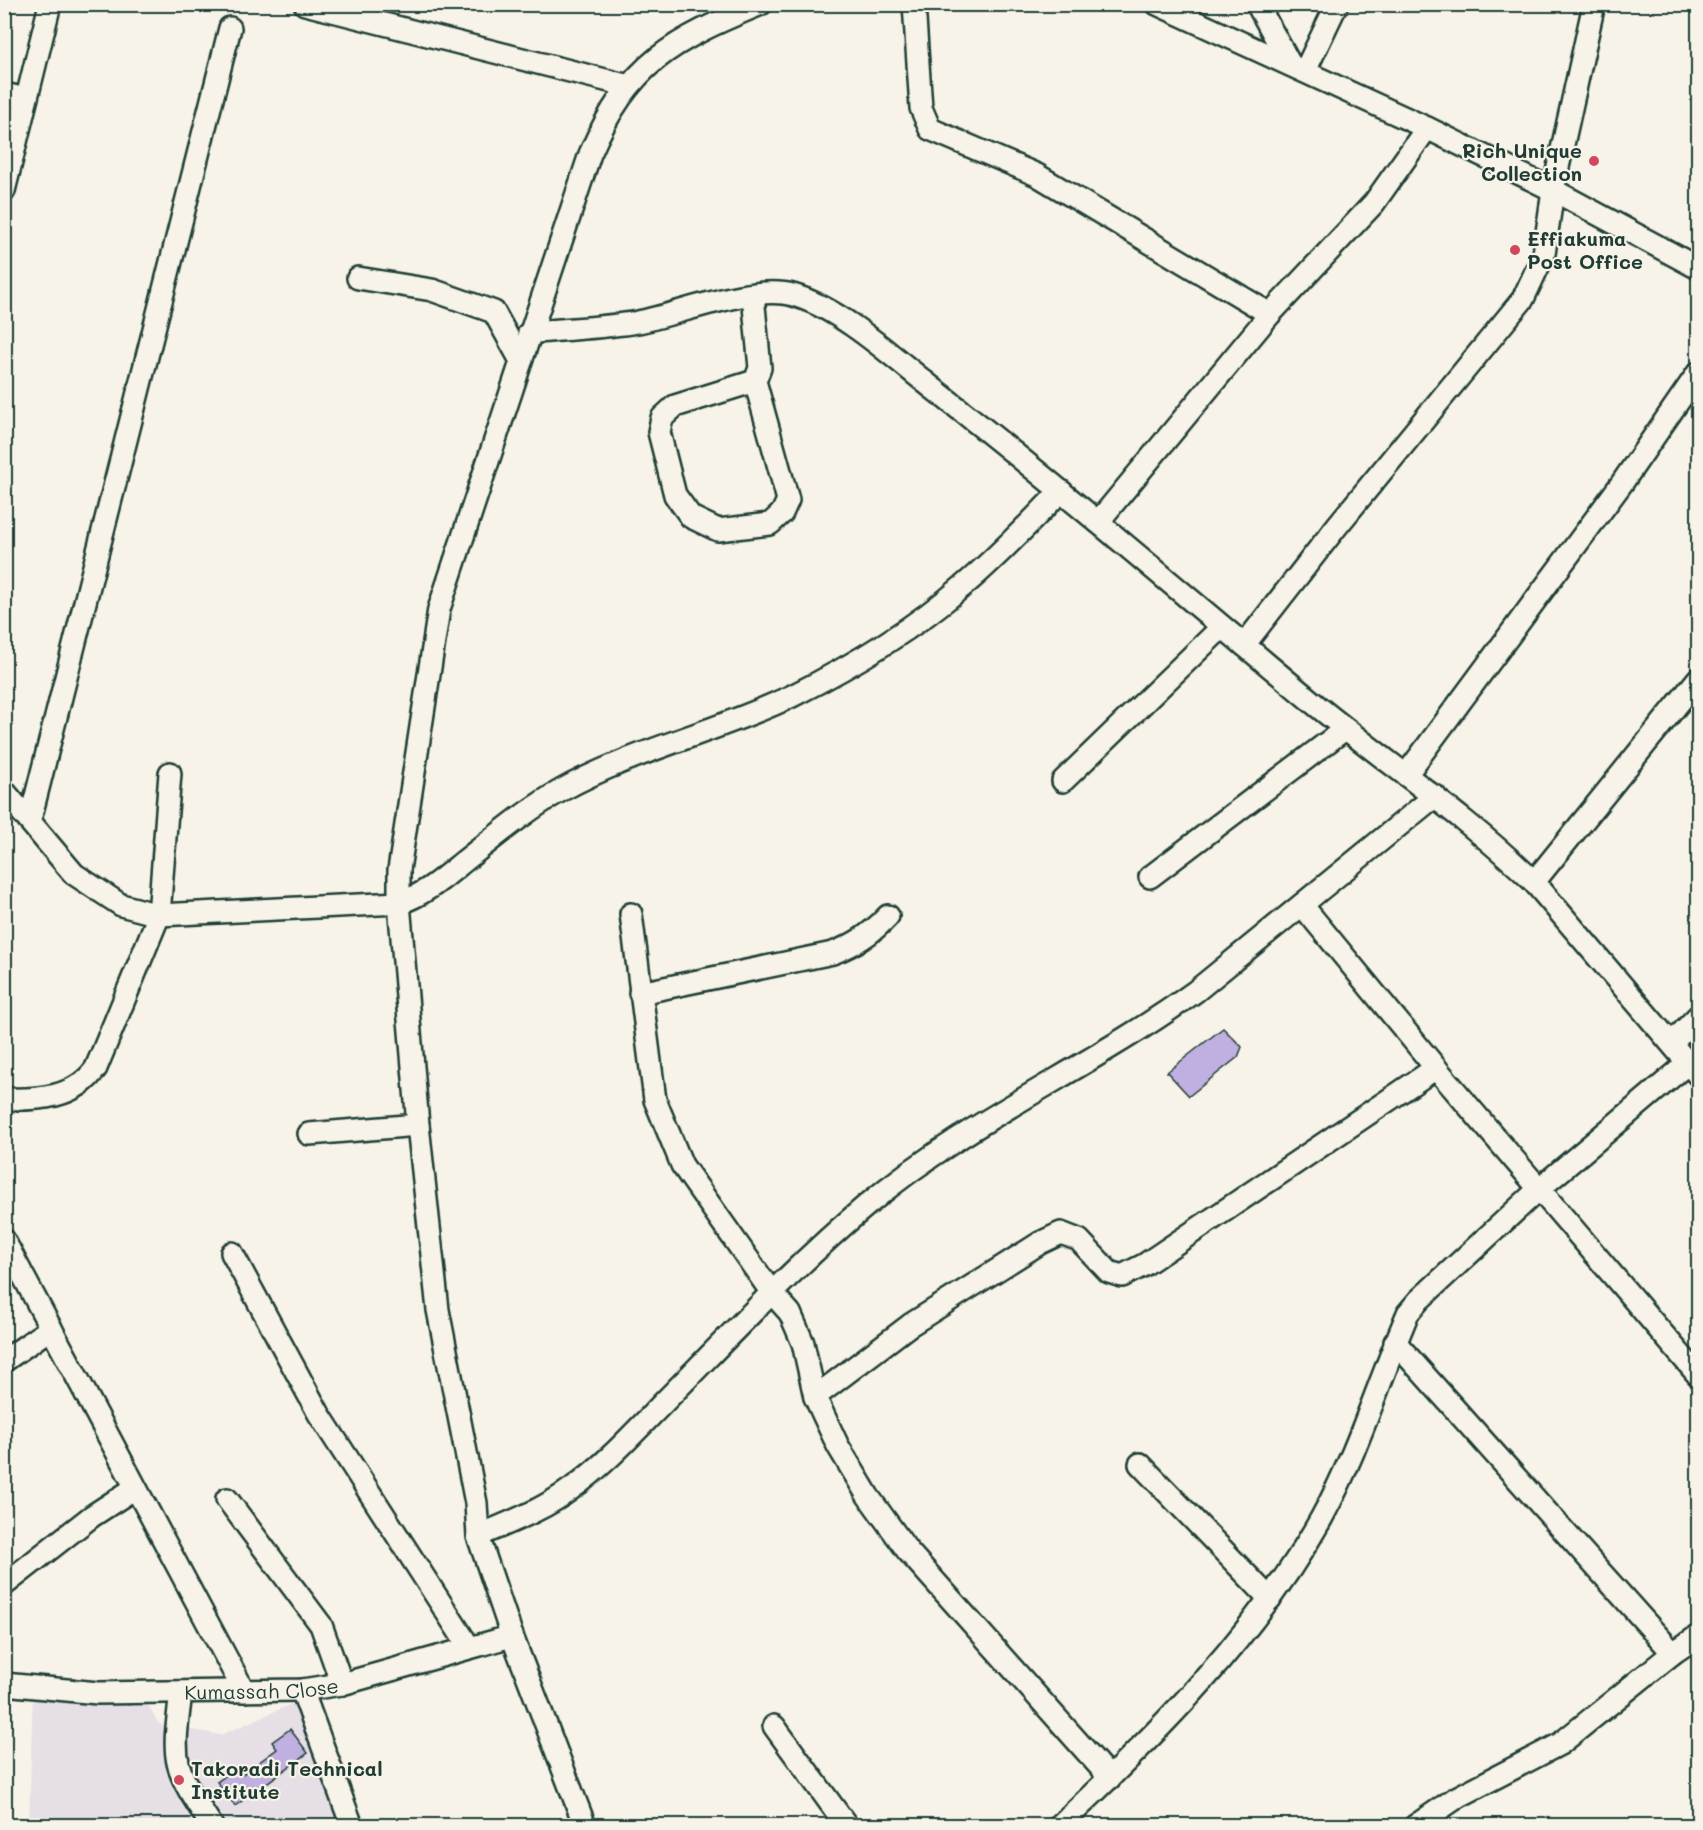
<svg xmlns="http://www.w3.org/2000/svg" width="1703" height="1830" font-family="Mali,sans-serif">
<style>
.built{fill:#e6dfe6}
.building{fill:#c0b0e1;stroke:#1f3d34;stroke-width:1.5}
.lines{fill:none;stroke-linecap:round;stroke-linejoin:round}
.minor-casing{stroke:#1f3d34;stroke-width:26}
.minor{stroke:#f7f3e8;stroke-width:21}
.poi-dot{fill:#d1495b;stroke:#f7f3e8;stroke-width:2}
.labels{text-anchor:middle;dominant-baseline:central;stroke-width:4.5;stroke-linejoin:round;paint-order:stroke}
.poi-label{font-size:20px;font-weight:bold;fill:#1f3d34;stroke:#f7f3e8;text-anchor:start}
.street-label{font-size:20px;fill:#1f3d34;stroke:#f7f3e8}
</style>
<rect width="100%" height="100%" fill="#f7f3e8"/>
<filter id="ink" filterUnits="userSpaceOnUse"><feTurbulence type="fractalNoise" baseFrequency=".0167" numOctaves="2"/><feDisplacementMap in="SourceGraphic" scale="12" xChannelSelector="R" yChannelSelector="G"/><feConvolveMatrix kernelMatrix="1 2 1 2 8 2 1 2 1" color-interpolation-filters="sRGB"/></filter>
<g filter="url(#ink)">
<path class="built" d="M33,1689L144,1698L159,1724L221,1735L296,1702L346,1826H29Z"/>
<path class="building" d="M1223,1028L1242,1047L1238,1057L1189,1096L1167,1072Z
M290,1729L308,1753L235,1806L217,1782L235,1769L240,1776L277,1749L272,1742Z"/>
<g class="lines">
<defs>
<g id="minor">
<path d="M305,4L629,86"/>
<path d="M914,4L921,108L930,129L1037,175L1270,314"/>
<path d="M1157,4L1427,128L1553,190L1698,268"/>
<path d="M1257,4L1290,64"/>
<path d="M1305,71L1337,4"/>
<path d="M4,94L26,99"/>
<path d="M4,191L50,4"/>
<path d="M358,278L432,290L494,312L521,361"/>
<path d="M753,296L760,368L755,381L788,500L782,513L770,524L718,530L691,517L675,495L659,432L662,418L675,406L755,381"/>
<path d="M529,333C565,329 602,328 638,322C680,314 753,284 793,295C842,309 895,359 935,390C1063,490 1186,597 1311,701C1385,762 1465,815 1534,882L1698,1075"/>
<path d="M1098,522L1270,314L1374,203L1427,128"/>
<path d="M1244,645L1337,526L1523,299L1544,254L1553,190L1594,4"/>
<path d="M1406,775L1622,483L1698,373"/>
<path d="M1063,781L1222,627"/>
<path d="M4,791L74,874L121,905L159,915L399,903C424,895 442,879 463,862C495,837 526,810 562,790C634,750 717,732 792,696C852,666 912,630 963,586C998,557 1029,523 1061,491"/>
<path d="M30,820L230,28"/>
<path d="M1150,877L1345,729"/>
<path d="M1534,882L1698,679"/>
<path d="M1302,905L1436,1068L1698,1375"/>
<path d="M631,914L655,1100L682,1165L772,1293L790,1313L803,1343L815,1397L838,1446L868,1496L907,1550L1110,1778"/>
<path d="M640,993L833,953C856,944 871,934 888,916"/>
<path d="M1672,1043L1698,1016"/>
<path d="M4,1099C38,1100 76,1098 96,1068L159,915L170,773"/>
<path d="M309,1134L418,1125"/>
<path d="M4,1240L244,1691"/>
<path d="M232,1253L319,1414L469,1647"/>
<path d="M1395,1342L1673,1653"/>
<path d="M4,1361L51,1328"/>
<path d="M815,1397L910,1325L1040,1243L1061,1233L1079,1240L1109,1272L1122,1276L1144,1265L1436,1068"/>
<path d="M1140,1464L1270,1599"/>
<path d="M227,1499L321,1625L342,1684"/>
<path d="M478,1536C510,1522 543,1510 571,1489C609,1462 641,1425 674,1392C737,1328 799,1262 867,1205C968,1120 1090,1068 1196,991L1435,796"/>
<path d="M4,1585L92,1516L135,1488"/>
<path id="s1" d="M4,1684L98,1693L302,1690L342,1684L512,1636"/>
<path d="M302,1690L352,1826"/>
<path d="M181,1693C172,1763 172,1766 212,1826"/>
<path d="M774,1726L847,1826"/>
<path d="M585,1826L512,1636L478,1536L476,1503L438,1310L418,1125L399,903V870L439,609L590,154C629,63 673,40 761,4"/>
<path d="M1059,1826C1157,1734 1255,1636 1321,1519C1357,1454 1379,1381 1408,1313L1419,1300L1539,1189L1688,1063"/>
<path d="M1415,1826L1456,1798L1560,1744L1673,1653L1698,1636"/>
</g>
</defs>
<use href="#minor" class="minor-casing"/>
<use href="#minor" class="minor"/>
</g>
</g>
<g class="poi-dot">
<circle cx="1594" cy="161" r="6"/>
<circle cx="1515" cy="250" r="6"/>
<circle cx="179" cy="1780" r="6"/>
</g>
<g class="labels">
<g class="poi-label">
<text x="1582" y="150" text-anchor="end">Rich Unique<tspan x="1582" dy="23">Collection</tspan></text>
<text x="1527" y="238">Effiakuma<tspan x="1527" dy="23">Post Office</tspan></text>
<text x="191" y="1768">Takoradi Technical<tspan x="191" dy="23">Institute</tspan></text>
</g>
<g class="street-label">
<text stroke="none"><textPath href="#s1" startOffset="258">Kumassah Close</textPath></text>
</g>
</g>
<rect width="1703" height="1830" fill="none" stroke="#f7f3e8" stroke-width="24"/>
<rect x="12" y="12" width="1679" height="1806" fill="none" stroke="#1f3d34" stroke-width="2" filter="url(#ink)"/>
</svg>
